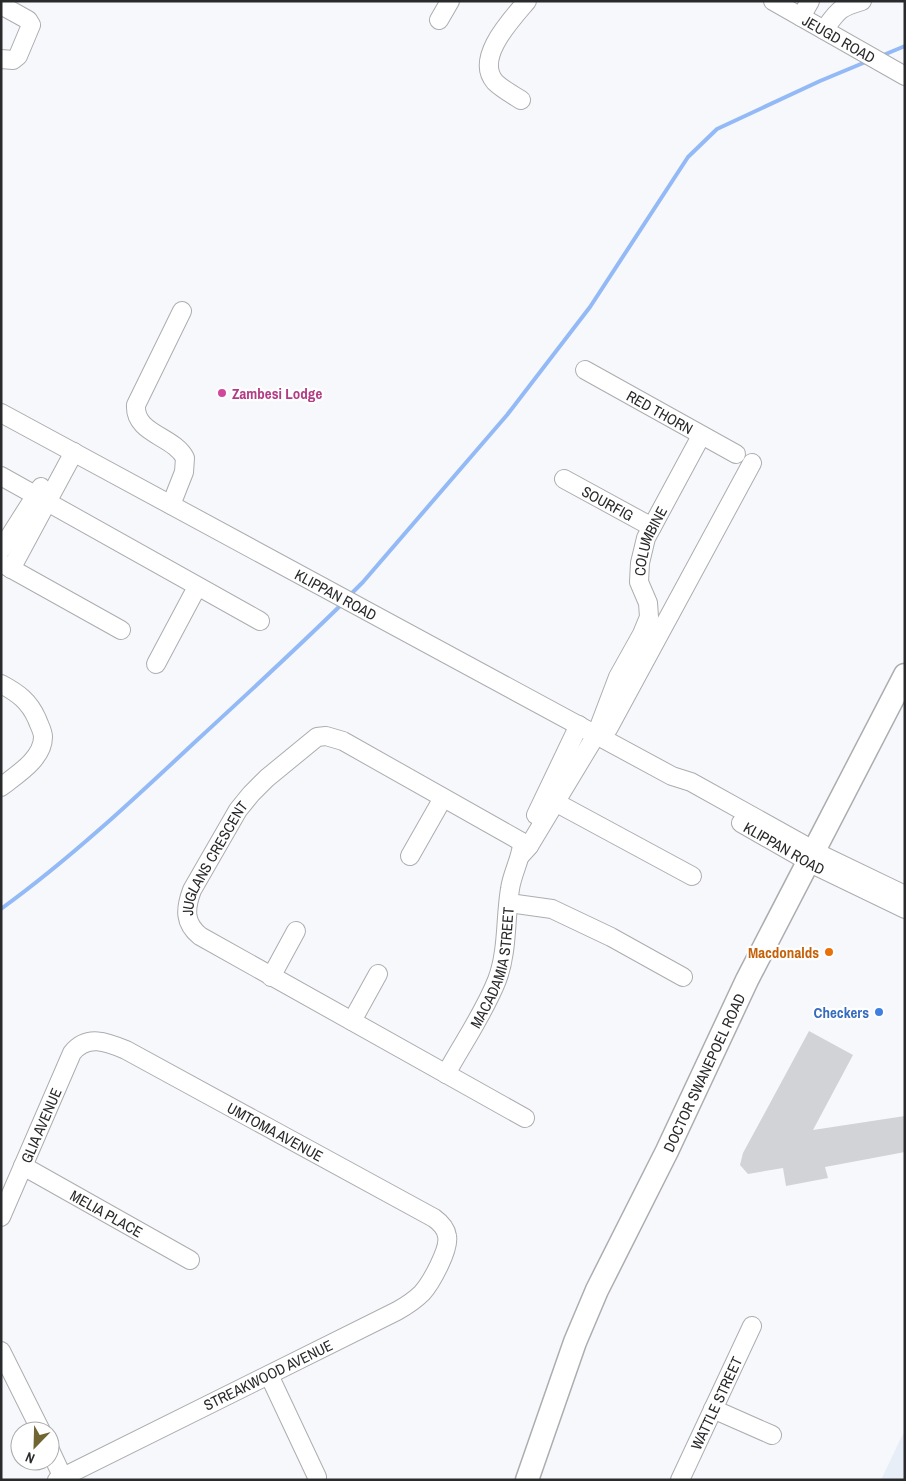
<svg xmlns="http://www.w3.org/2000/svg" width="906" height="1481" font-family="'Archivo Narrow',sans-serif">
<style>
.built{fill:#e8eef8}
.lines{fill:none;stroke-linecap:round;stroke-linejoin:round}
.stream{stroke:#93baf6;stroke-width:4}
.building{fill:#d1d3d6}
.minor-casing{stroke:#abadaf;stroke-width:20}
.major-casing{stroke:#abadaf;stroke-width:25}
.minor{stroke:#fff;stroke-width:18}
.major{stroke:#fff;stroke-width:22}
.hotel-dot{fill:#d1479c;stroke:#fff;stroke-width:2}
.food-dot{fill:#e8710a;stroke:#fff;stroke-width:2}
.shop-dot{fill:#3f7fe0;stroke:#fff;stroke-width:2}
.labels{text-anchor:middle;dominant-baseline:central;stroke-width:4.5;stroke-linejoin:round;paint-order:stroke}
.street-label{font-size:15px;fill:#292a2b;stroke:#fff}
.hotel-label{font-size:15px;font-weight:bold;fill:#b23c85;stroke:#fff;text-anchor:start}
.food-label{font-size:15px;font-weight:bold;fill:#c56008;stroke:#fff;text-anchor:end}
.shop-label{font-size:15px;font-weight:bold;fill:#366cbe;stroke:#fff;text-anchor:end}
</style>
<rect width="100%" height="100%" fill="#f6f8fb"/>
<path class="built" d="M905,1431V1480H881L900,1440Z"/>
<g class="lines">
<path class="stream" d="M881,56L905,46
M350,595L363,582L507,415L590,307L688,157L717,129L820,81L868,61
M1,909C70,859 133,800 195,742C244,697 294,651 342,604"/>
</g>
<path class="building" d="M809,1031L853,1055L813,1130L905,1116V1152L825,1167L828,1178L786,1186L783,1168L748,1174L740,1165L743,1153Z"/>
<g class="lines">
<defs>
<g id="minor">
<path id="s1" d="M773,1L905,76"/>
<path d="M1,5L28,20L31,25L18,56L13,60L1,59"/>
<path d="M801,17L810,1"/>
<path d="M439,20L450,1"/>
<path d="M824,30C838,11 838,8 862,1"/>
<path d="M521,100C513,95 502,89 495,82C474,58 512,19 527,1"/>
<path id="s2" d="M585,370L736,454"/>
<path id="s3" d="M1,413L672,776L691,782L824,856L905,895"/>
<path d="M1,476L260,621"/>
<path id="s4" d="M564,479L652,527"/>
<path d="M171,505L184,472L185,458C174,436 134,434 136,405L182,311"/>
<path d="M1,550L41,487"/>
<path d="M1,563L121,630"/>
<path d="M11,569L74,452"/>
<path d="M156,664L197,587"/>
<path d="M1,684C18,693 29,701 37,719C39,725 43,731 43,737C43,759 16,775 1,787"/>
<path d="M608,729L752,463"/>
<path d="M555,802L692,876"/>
<path d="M536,815L579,725"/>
<path id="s5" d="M741,823L818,867L905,909"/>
<path id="s6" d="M521,855L529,846L596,735L618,677L642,634L649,617L648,603L639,582L640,563L646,538L701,436"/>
<path d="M410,856L443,798"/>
<path d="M509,903L552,909L611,937L683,977"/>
<path d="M271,977L296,931"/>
<path d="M352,1021L378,974"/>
<path id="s7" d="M446,1074C463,1043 484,1013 497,980C508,951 505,919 510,889C512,874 520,861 522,845"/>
<path id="s8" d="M525,1118L200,936C184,923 185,909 192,890L238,810L251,794L267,778L317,737L326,736L343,741L529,846"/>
<path id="s9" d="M23,1166L190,1260"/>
<path id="s10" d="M1,1217L72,1053C87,1034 107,1042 126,1050L434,1218C441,1223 446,1228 447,1236C450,1249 431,1283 422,1293C415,1300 406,1306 397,1311L57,1480"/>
<path d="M1,1351L41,1431"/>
<path d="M269,1375L317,1477"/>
<path d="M713,1409L772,1435"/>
<path d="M50,1450L64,1480"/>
<path id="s11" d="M680,1480L752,1326"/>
</g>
<g id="major">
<path id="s12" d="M527,1480L575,1342L597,1290L667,1151L747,980L905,675"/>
</g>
</defs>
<use href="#minor" class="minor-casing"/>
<use href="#major" class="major-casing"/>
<use href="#minor" class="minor"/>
<use href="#major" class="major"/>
</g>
<circle class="hotel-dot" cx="222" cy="393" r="5"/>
<circle class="food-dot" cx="829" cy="952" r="5"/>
<circle class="shop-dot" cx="879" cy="1012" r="5"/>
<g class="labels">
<g class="street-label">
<text stroke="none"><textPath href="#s1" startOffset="76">JEUGD ROAD</textPath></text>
<text stroke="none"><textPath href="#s2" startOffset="86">RED THORN</textPath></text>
<text stroke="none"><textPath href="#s4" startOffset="50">SOURFIG</textPath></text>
<text stroke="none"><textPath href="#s6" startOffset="351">COLUMBINE</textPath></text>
<text stroke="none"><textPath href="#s3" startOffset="381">KLIPPAN ROAD</textPath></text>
<text stroke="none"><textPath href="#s5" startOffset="50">KLIPPAN ROAD</textPath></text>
<text stroke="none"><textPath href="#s8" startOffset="461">JUGLANS CRESCENT</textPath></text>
<text stroke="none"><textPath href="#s7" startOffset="118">MACADAMIA STREET</textPath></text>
<text stroke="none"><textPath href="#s12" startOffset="445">DOCTOR SWANEPOEL ROAD</textPath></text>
<text stroke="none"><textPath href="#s10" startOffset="100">GLIA AVENUE</textPath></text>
<text stroke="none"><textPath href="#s10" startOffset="408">UMTOMA AVENUE</textPath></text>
<text stroke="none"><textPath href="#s9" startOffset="96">MELIA PLACE</textPath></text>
<text transform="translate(268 1375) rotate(-26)">STREAKWOOD AVENUE</text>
<text stroke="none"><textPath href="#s11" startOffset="85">WATTLE STREET</textPath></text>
</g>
<g class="hotel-label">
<text x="232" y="393">Zambesi Lodge</text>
</g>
<g class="food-label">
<text x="819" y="952">Macdonalds</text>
</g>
<g class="shop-label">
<text x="869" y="1012">Checkers</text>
</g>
</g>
<rect width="906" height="1481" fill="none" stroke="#292a2b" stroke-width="5"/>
<g transform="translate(35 1446) rotate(203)"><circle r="24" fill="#ffffff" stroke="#a9aaaa"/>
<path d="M0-4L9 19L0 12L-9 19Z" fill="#716532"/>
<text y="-8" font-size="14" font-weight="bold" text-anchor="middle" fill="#292a2b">N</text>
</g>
</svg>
